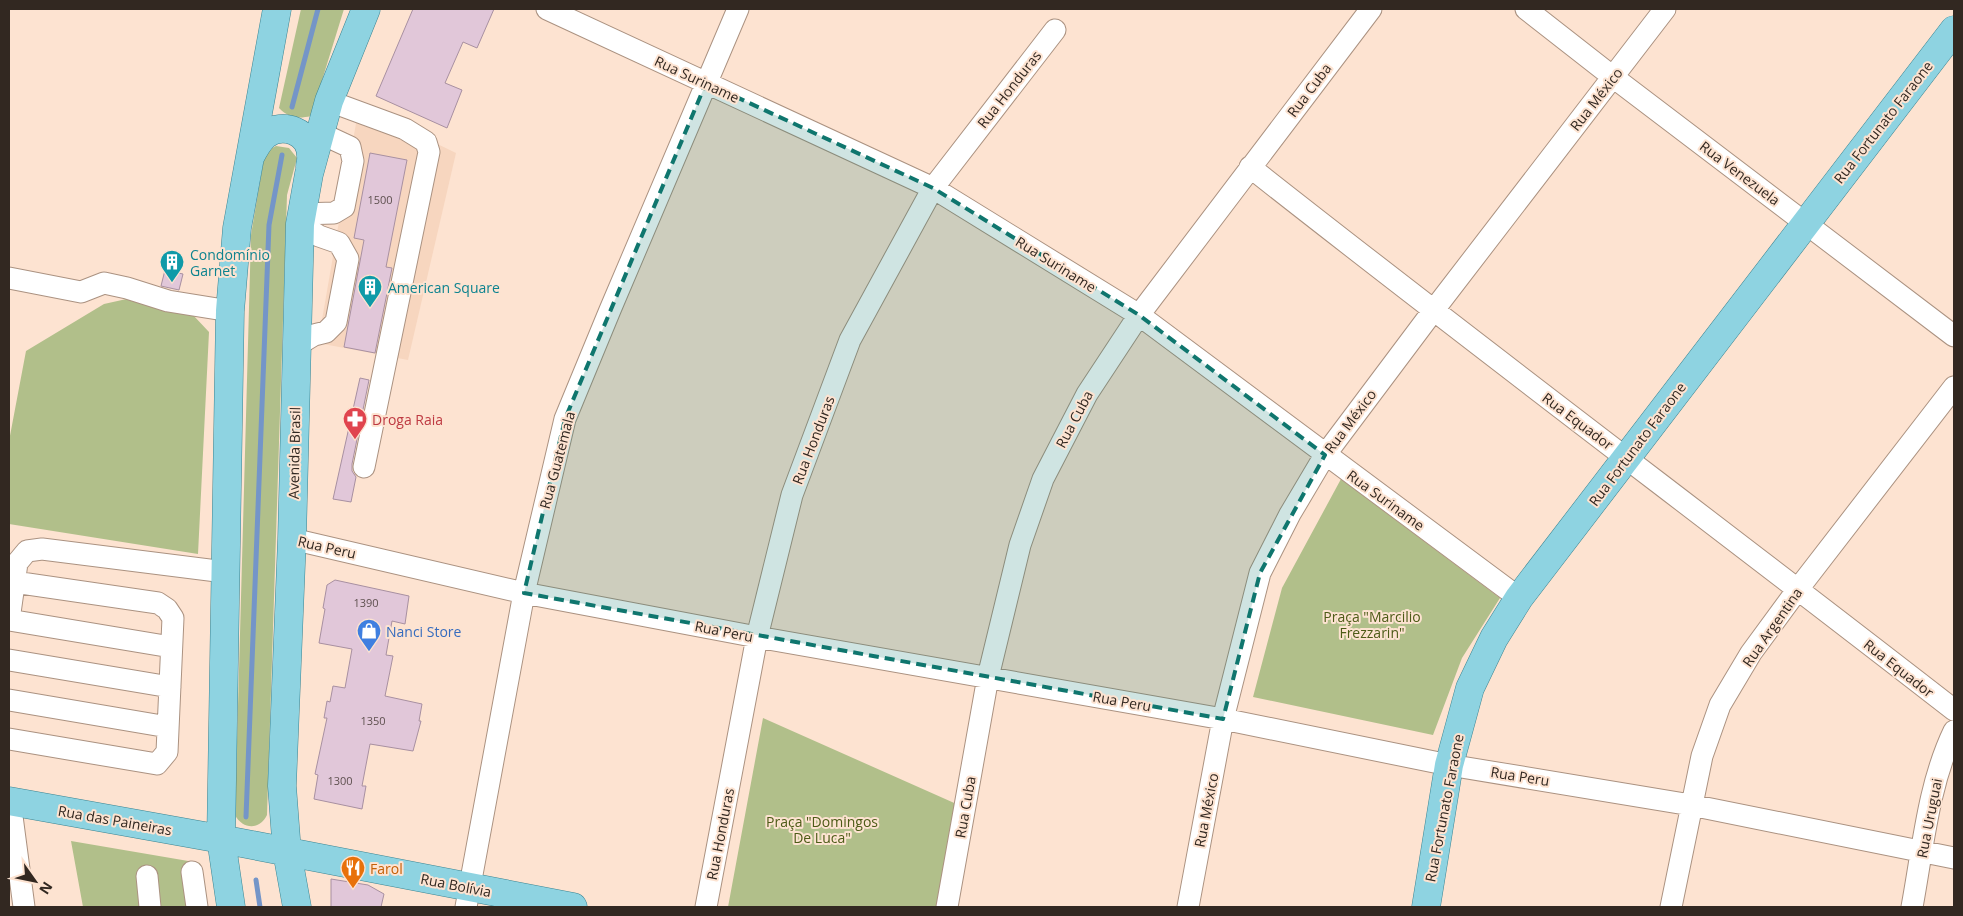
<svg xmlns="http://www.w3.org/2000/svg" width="1963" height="916" font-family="'Open Sans',sans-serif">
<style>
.built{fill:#f7d6bf}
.green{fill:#b1bf8a}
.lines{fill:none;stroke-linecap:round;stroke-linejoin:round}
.stream{stroke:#7495c8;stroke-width:5}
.building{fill:#e1c7d9;stroke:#a890a1}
.minor-casing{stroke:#ab9281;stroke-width:23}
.major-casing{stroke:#3c8491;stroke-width:29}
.minor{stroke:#fff;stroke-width:21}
.major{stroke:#8ed3e1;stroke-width:28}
.marked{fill:#0f766e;fill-opacity:0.2;stroke:#0f766e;stroke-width:4;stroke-dasharray:10 6;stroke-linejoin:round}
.labels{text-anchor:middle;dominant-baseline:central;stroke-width:4;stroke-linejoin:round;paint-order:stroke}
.number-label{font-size:11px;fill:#5e504f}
.street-label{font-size:14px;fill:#322821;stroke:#fde3d1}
.culture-label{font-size:14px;fill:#0d838f;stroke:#fde3d1;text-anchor:start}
.health-label{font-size:14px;fill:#be3a42;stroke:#fde3d1;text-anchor:start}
.park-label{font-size:14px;fill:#4d5b17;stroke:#fde3d1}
.shop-label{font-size:14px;fill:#366cbe;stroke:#fde3d1;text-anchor:start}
.food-label{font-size:14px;fill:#c56008;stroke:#fde3d1;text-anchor:start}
</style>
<rect width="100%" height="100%" fill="#fde3d1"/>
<path class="built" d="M359,106L456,153L408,360L318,343Z"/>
<path class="green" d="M301,9H344L311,116C298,119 289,118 279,108Z
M276,146L289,148L297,158L287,195L267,815C260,830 243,830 235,815L251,235L265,152Z
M131,298L193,315L209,332L198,554L9,524V441L26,351L104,304Z
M1341,479L1500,598L1462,658L1433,735L1253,697L1282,588Z
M763,718L961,806L944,907H728Z
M71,841L200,863L206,907H83Z"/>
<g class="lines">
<path class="stream" d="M292,107L318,9
M246,817L269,225L282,155
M256,880L260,907"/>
</g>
<path class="building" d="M413,9H494L477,48L463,42L445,83L462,90L447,128L376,96Z
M370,153L407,160L386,267L392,268L375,353L344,347L364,240L354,238Z
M165,270L183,274L179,290L161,286Z
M360,378L369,380L352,464V471L356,477L351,502L333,499Z
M335,580L409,596L405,624L392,621L386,655L393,656L385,696L422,704L419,721H421L413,751L370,744L362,786H366L362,809L314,799L318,775L315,774L327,718H324L327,701L330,702L333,686L345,688L352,649L319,643L325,609L323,608L327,585Z
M331,879L368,885L384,894L381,907H331Z"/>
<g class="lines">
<defs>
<path id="minor" d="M547,9L933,188L1139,315L1519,598
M1526,9L1613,77L1954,336
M329,101L405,129L426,142L429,152L364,467
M1250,167C1483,351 1720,528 1954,710
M301,214L334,213L344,207L353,161L350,147L320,133
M9,278L81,292L104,283L127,288L168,301L230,311
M296,346L314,335L326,332L336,322L348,259L339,243L319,236L300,224
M292,539L524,593L757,637L1223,719L1449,765L1691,805L1954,858
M9,620L17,563L27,551L42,549L225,572
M9,620L171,647
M9,660L170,687
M9,700L168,727
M9,739L157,764L167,752L173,618L167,609L158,603L14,582
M10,801L24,907
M192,872L197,907
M147,876L150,907
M466,907L524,593L565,419L610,310L738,9
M706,907L757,637L792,495L850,340L933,188L1055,30
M947,907L988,677L1020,545L1043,479L1087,394L1139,315L1371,9
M1188,907L1223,719L1260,573L1290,514L1325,455L1433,311L1665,9
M1671,907L1702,756L1720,705L1751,653L1798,589L1954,387
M1912,907C1923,848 1928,785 1954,731"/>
<path id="major" d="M250,157C254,149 258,141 265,135C283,121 311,132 311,156C312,159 310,163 310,167
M9,801L221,839L573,907
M231,907L221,839L230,311L237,228L277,9
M297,907L287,852L282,786L292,539L300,224L309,174L329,101L366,9
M1426,907L1449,765L1470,688L1494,638L1519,598L1954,30"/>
</defs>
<use href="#minor" class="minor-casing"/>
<use href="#major" class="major-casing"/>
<use href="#minor" class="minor"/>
<use href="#major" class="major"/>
</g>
<path class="marked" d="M706,83L933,188L1139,315L1325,455L1260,573L1223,719L524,593L565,419Z"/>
<defs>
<symbol id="building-pin" viewBox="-11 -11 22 30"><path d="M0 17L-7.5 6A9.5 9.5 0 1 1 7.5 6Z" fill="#0f9aa8" stroke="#fde3d1"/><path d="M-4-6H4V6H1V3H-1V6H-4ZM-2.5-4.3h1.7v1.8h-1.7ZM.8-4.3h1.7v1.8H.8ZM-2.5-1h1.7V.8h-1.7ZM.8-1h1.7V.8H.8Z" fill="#fff"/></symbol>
<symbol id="pharmacy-pin" viewBox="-11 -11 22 30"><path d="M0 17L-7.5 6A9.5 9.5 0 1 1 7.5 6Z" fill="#e0444e" stroke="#fde3d1"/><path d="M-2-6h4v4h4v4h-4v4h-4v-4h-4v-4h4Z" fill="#fff"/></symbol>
<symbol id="shop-pin" viewBox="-11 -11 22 30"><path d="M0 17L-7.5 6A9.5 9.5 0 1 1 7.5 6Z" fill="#3f7fe0" stroke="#fde3d1"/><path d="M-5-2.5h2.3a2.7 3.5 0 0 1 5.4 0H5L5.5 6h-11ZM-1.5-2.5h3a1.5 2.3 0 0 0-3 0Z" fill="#fff"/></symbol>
<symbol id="restaurant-pin" viewBox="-11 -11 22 30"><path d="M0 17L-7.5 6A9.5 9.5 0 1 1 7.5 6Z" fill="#e8710a" stroke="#fde3d1"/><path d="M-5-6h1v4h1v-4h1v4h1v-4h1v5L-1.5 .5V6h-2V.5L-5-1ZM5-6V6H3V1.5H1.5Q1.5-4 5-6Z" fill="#fff"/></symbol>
</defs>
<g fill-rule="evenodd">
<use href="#building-pin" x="158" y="248" width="28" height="38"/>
<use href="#building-pin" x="356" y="273" width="28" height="38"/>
<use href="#pharmacy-pin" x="341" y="405" width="28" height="38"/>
<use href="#shop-pin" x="355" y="617" width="28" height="38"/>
<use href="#restaurant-pin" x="339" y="854" width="28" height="38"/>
</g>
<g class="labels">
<g class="number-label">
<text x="380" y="199">1500</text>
<text x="366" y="602">1390</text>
<text x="373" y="720">1350</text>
<text x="340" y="780">1300</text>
</g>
<g class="street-label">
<text transform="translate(697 79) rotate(25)">Rua Suriname</text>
<text transform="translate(1009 89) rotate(-52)">Rua Honduras</text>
<text transform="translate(1309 90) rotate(-53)">Rua Cuba</text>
<text transform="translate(1596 99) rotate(-52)">Rua México</text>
<text transform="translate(1883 122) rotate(-52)">Rua Fortunato Faraone</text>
<text transform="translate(1740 173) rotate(37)">Rua Venezuela</text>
<text transform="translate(1056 264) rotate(32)">Rua Suriname</text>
<text transform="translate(1074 419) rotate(-62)">Rua Cuba</text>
<text transform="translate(1350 421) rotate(-53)">Rua México</text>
<text transform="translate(1578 421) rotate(37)">Rua Equador</text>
<text transform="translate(813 440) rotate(-69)">Rua Honduras</text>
<text transform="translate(1637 444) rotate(-53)">Rua Fortunato Faraone</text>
<text transform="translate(294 453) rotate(-89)">Avenida Brasil</text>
<text transform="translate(557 460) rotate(-75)">Rua Guatemala</text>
<text transform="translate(1386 500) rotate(36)">Rua Suriname</text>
<text transform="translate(327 547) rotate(13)">Rua Peru</text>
<text transform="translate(1772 627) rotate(-55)">Rua Argentina</text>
<text transform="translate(724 631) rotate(11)">Rua Peru</text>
<text transform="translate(1899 668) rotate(38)">Rua Equador</text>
<text transform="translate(1122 701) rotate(10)">Rua Peru</text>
<text transform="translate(1520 776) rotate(9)">Rua Peru</text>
<text transform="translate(965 807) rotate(-80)">Rua Cuba</text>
<text transform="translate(1444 808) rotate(-79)">Rua Fortunato Faraone</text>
<text transform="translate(1206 810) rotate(-79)">Rua México</text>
<text transform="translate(1929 818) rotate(-79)">Rua Uruguai</text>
<text transform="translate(115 820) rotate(10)">Rua das Paineiras</text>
<text transform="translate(720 834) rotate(-79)">Rua Honduras</text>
<text transform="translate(456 885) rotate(11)">Rua Bolívia</text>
</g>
<g class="culture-label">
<text x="190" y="254">Condomínio<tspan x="190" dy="16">Garnet</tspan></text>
<text x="388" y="287">American Square</text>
</g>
<g class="health-label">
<text x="372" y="419">Droga Raia</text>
</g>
<g class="park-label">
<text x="1372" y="616">Praça "Marcilio<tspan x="1372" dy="16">Frezzarin"</tspan></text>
<text x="822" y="821">Praça "Domingos<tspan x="822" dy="16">De Luca"</tspan></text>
</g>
<g class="shop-label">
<text x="386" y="631">Nanci Store</text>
</g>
<g class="food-label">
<text x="370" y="868">Farol</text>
</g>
</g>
<rect width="1963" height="916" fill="none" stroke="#322821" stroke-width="20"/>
<g transform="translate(35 881) rotate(123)" stroke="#fde3d1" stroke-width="4" paint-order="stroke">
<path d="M0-4L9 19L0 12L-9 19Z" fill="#322821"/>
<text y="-8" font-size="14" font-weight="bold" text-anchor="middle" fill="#322821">N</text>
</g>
</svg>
